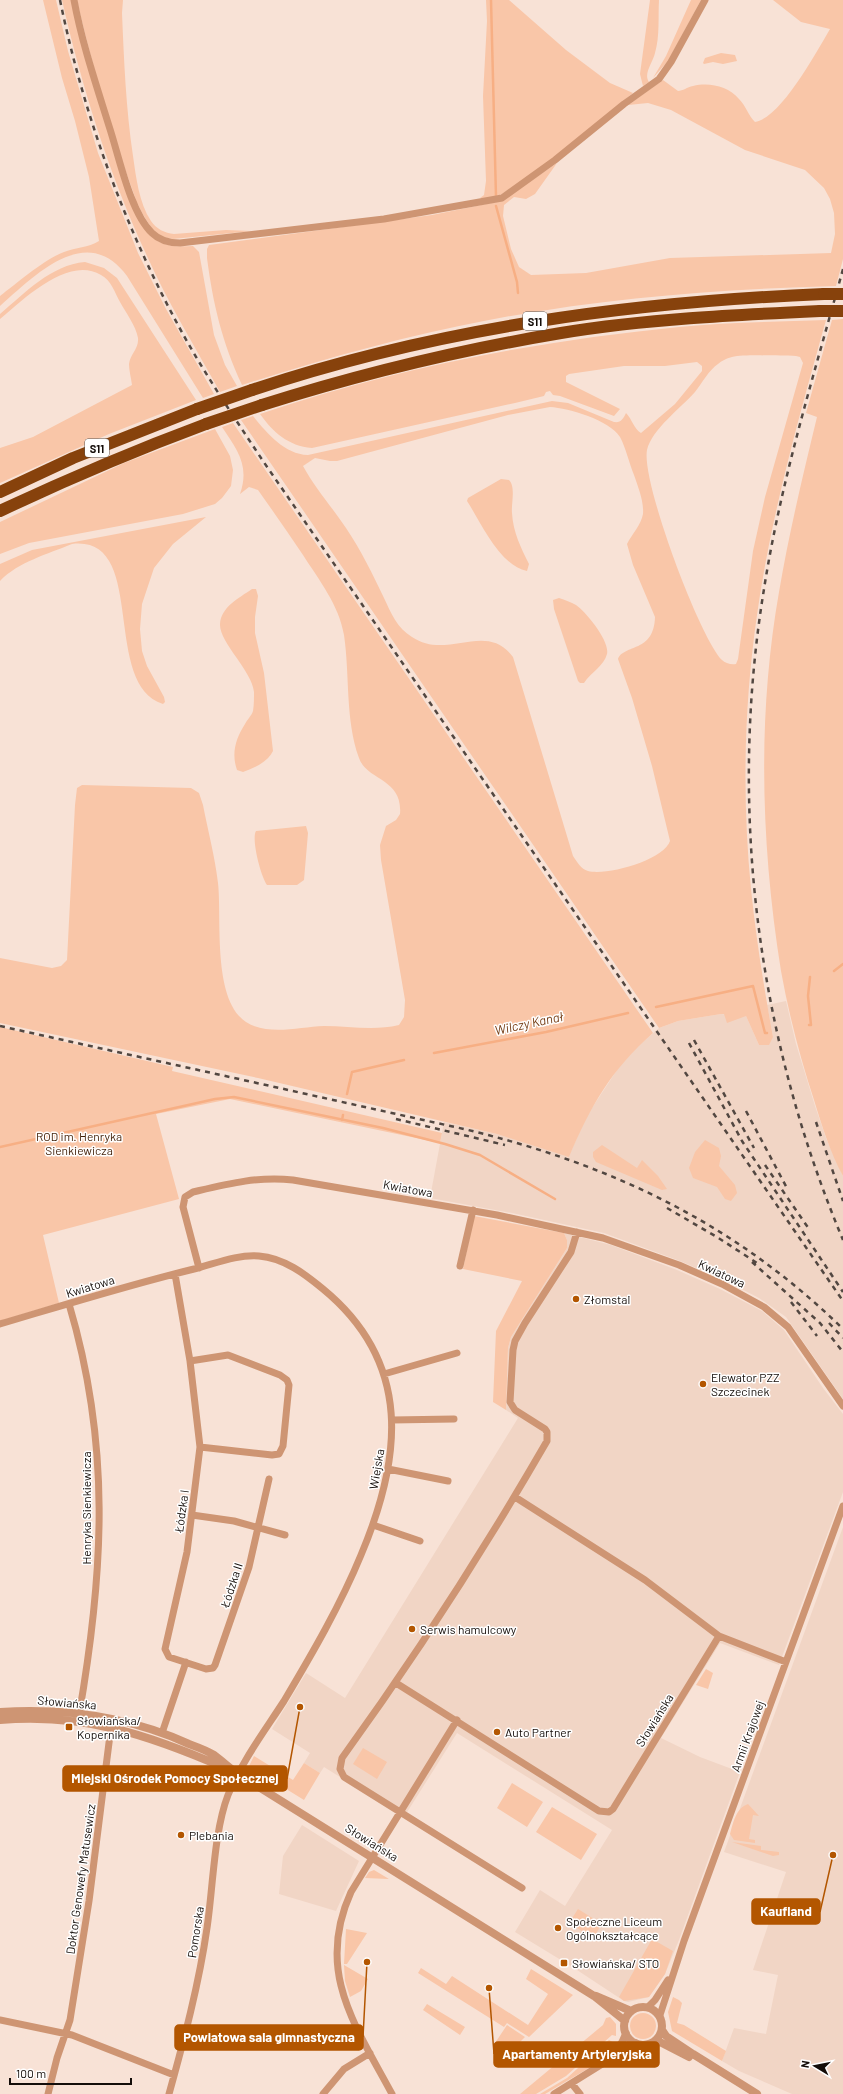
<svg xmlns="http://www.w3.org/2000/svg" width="843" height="2094" font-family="Barlow,sans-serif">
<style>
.built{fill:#f1d5c5}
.green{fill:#f9c6a8;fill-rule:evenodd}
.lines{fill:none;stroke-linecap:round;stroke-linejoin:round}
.stream{stroke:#f7af84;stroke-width:2.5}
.minor{stroke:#ce9573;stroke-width:7}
.tertiary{stroke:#ce9573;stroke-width:8}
.motorway{stroke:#87420c;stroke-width:12}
.rail{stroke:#524741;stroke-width:2.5;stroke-dasharray:5 5;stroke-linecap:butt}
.motorway-bridge{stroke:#87420c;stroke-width:12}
.poi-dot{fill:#b35600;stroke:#fff;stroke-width:1.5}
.labels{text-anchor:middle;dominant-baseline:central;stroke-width:3;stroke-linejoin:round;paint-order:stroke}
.shield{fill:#fff;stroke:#5a5653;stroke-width:1}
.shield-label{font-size:11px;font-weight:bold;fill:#140d09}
.park-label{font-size:12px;fill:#411f07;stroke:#fff}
.street-label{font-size:12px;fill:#140d09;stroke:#fff}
.poi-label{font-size:12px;fill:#140d09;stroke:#fff;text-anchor:start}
.water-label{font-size:13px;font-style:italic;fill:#763e16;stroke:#fff}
.leader{fill:none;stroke:#b35600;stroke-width:1.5}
.callout-dot{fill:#b35600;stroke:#fff;stroke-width:1.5}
.callout{fill:#b35600;stroke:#b35600;stroke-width:1.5}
.callout-label{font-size:13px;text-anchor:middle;font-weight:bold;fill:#fff}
</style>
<rect width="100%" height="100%" fill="#f8e2d6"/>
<path class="built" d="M786,1001L796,1044L815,1106L826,1138L843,1176V1399L786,1317L759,1298L724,1280L680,1261L604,1233L512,1213L430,1198L444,1122L497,1134L569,1156L586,1117L619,1067L635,1049L659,1028L678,1021L721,1014L746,1016L759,1045L773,1037L767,1005Z
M564,1233L611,1245L677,1270L720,1289L762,1311L784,1330L823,1388L843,1414V1492L779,1665L720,1643L661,1738L700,1757L740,1772L679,1940L665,1974L649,1997L628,2002L624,2001L574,1968L515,1932L540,1890L565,1906L612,1830L457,1733L404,1817L324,1767L320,1773L304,1763L310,1753L272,1729L306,1673L345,1698L518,1418L506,1410L508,1348L511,1337L567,1248V1240Z
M843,1527V2094H792L739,2071L722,2061L734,2028L766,2034L778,1975L753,1970L786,1872L724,1852Z
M302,1825L359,1861L336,1911L279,1894L283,1856Z"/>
<path class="green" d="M43,0H56L68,51L98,153L138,253L166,309L214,394L203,398L127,276C87,222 36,274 0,306V296C17,283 45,259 64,252C76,247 88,248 99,241L89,177L75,121L62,78Z
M62,0H72L88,65L147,231C160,247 173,247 193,246L199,252L214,335L225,365L237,386L220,392C195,347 168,303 147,256C109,174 82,88 62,0Z
M77,0H123L122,13C124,61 126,109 133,156C136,177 139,203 151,221C156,229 165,233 174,234L226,230L252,231L173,239C164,238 157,235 152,228C133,203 125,170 116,141C101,93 88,49 77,0Z
M486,0H509L566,50L610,83L633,93L544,166L502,194L491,199L480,198L484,195L486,181L483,96L487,21Z
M650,0H659C658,17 660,36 655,53C653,62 643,74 649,82L643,86L640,74Z
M691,0H701L668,61L653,78L666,56Z
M773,0H843V259L836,286C720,289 603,298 489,320C405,336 323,359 242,385C222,342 213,304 207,258V249L209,245L432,215L501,201L557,163L535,194L526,199L514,197L504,205L503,216L511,249L519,267L531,275L586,273L670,258L831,253L835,234L834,213L830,199L824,188L805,170L745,150L671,110L648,103L628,105L663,80L678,91C683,91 687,87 693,86C709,82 728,86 739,99C746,106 748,115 755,122C781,118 817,51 830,29L801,22Z
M721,53L735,55L737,61L723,64L713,62L704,64L703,63L705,58Z
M85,262L104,268L117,278L196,400L109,434L0,483V448L33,437L132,385C131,378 129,370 129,364C130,354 139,349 138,338C136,326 126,313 120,302C115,293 111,280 101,275C68,255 23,300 0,319V314C25,293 51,265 85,262Z
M843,319V1176C830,1152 822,1126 814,1100C800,1057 789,1015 781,971C761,846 757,717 779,592C789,533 803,475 817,417L806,413L832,320Z
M826,320C799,417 771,515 757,615C744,705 742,798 751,889C756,938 764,988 773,1037L769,1045H759L746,1016L727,1023L724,1014H721L678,1021L659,1028L241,420L253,416C267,433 284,454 308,455L552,401L568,403L614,422C621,423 623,419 626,413C632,419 634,429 641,433L675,404L702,371V366L697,362L665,366H624L569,374L566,376V382L620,409L614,416L560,396L553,395L550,391L546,392L544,396L515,403L312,448C288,446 273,432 260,414C395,368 537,341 679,327C728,322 777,322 826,320ZM796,356L800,357L803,363L765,497L753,551L738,659L736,664C731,665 725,663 722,660C699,636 641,481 647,450C652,429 681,408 695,392C702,383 709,370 718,364C721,361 728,358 732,357C745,354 780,356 796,356ZM550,407C569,408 609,420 620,437C626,448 629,463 634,475C638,487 644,501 643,514C641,525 632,534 627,544L633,565L655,617C654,653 624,644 618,659L632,698L652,766L670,841C664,860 607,876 588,871C581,869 577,862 573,856L513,657C486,620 447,661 412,637C397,628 391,613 384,598C373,575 361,550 346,528C332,507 315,488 303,466L315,458L330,461H337L508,415Z
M233,423L653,1033C611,1070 591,1105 569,1157L497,1134L258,1078L0,1023V958L52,968L61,966L67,960L75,805L77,788L82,785L191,788L199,793L203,805C208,831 215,857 218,883C222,919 212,999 246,1022C268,1036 299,1027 324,1026C349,1026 374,1031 399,1025L404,1017L405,1000L381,860L380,845L386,826L396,820L400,814C403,778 367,781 359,758C345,719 350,676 344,635C339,605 319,580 303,555C288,533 273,511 258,490L249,487L240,494C250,465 237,450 222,427Z
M215,429L230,456L233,470L231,486L222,498L215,504L183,514L29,543L0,554V522L124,463Z
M501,479L509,480C516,487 511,504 512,513C513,532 521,548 529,564L527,571C499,565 482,524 467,501L468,498Z
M206,517L173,544L154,568L142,604L140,629L142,651L147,666L164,697L165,702L163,704C100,684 149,535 72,544C48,554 18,562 0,581V564L32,550Z
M252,589H256L258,596L255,617V633L264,673L273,751C268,762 254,768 243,772L237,770C231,753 236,738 245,724C247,720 252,715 253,711C254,705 254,698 254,692C252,671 219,642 220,624C221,607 239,598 252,589Z
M559,598C565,600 571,602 576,605C586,612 610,641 607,654C604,666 591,672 584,683H580L578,681L554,609L553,600Z
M306,826L308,833L304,880L297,885H267C261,877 251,839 256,831Z
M0,1027L173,1067L172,1071L442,1133L440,1143L230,1099L156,1114L179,1199L43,1235L59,1303L0,1321Z
M705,1140L719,1148L721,1156L719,1166L735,1185L737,1193L731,1201L725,1199L717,1187L693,1178L689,1168L695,1152Z
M602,1145L637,1168L642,1160L658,1176L667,1189L662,1190L596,1162L593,1157V1152Z
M474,1216L564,1233L567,1240V1248L511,1337L508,1348L506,1410L493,1402L496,1331L522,1281L463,1269Z
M706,1669L713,1673L708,1689L696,1685Z
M363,1748L387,1762L377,1779L353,1764Z
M254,1756L293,1780L304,1763L320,1773L304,1800L249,1766Z
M512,1783L543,1802L527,1827L497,1808Z
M748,1804L759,1816L753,1815L749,1839L755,1840V1843L734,1840L730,1834C733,1823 736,1808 748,1804Z
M552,1807L597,1834L581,1860L536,1832Z
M732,1842L761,1846V1850L779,1852V1855L773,1856Z
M374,1870L389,1879L365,1878L369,1872Z
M578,1909L602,1924L593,1938L569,1923Z
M346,1929L367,1933L347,1964H344Z
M652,1939L673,1951L665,1974L649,1997L624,2001L619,1997Z
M344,1965L368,1979L361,1991L350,1997L345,1981Z
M421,1968L446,1984L452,1976L528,2025L548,1994L526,1979L531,1969L573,1995L529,2037L507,2023L504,2027L418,1973Z
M673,1997L679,2000L682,2003L677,2023L684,2025L726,2051L722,2061L672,2031L668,2012Z
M427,2004L465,2027L460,2035L423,2010Z
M630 2026a13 13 0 1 1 26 0a13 13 0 1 1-26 0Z
M610,2017L616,2024V2036L612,2035L566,2076L536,2094H520L603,2025L606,2018Z
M507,2025L525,2037L506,2056L493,2046Z
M609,2040L616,2044L594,2065L545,2094H540L567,2078Z"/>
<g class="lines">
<path class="stream" d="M491,0L496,197
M496,206L517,282L518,293
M834,971L843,964
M656,1007L753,986L765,1033H767
M809,1025H811L808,996L810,977
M434,1053L546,1032L628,1013
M347,1094L352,1072L404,1060
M342,1120L343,1115
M0,1147L215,1099L234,1097L383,1128L445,1144L480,1155L555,1199"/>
<path class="minor" d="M74,0C82,43 96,84 109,126C119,156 130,212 152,233C160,241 170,243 180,243L384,219L502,198L555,160L624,104L659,79L671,62L705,0
M460,1266L473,1210
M199,1268L183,1207L185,1197L193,1192C227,1184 258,1176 293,1180L497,1215L603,1238L679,1265L722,1284L764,1307L788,1327L843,1406
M175,1274L190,1361L200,1447L187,1552L165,1649L169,1657L206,1669L213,1668L215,1665L249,1567L269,1479
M69,1304C111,1445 104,1571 79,1715
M0,1324C64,1305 128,1285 194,1269C214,1264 238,1254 259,1256C284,1258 305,1274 323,1289C413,1363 402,1458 361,1555C340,1606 312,1654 284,1701C264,1732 242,1761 228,1795C214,1831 213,1888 207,1928C199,1984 184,2040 169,2094
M190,1361L228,1355L280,1375L287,1380L289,1385L283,1446L279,1454L272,1455L200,1447
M384,1374L457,1353
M392,1420L454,1419
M388,1469L448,1481
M192,1515L234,1521L285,1535
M373,1525L420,1541
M719,1636L786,1662
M396,1683L599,1811L609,1812L613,1809L719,1636L645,1580L515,1497
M162,1733L186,1662
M522,1888L344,1777L340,1769L342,1758C416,1656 484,1550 547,1441V1432L545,1429L515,1410L510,1402L513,1350L515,1341L525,1323L571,1252L577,1232
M648,2007L655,2000L668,1980
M660,2015L684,1941L843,1506
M0,2020L72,2035L174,2075
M605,2063L622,2042L626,2033
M572,2084L580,2094
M48,2094L57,2058L70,2020L89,1901L111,1727
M323,2094L344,2069L370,2053
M392,2094C355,2025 315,1971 351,1892L457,1720
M554,2094L636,2043"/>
<path class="tertiary" d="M0,1712C64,1708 130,1717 189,1744C197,1747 206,1750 214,1755C222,1761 230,1768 238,1774L594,1996L625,2021
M0,1720C85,1713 149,1735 225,1768
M596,1996L631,2011
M624 2026a19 19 0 1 1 38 0a19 19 0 1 1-38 0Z
M662,2030L666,2036L693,2054L757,2094
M656,2040L689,2057"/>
<path class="motorway" d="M252,390C437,328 630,302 824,294
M262,405C360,374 459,350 561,333C646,319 733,315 820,311
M0,492L73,458L197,409
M0,511C68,479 136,450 206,424"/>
<path class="rail" d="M60,0C84,117 126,231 184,336C208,379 236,420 263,461L843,1301
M843,269C814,375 781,480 764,589C728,809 757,1035 843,1240
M0,1026L464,1129C610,1164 735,1223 843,1329
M694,1040L754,1148
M689,1043L742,1141L843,1292
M746,1111L788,1190
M396,1119L505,1145
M816,1122L843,1201
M765,1165L809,1229
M667,1208L717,1237L757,1263
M752,1262L820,1323L843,1352
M791,1302L817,1336
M829,1323L843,1338"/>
<path class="motorway-bridge" d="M824,294H843
M820,311H843
M197,409L252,390
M206,424L262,405"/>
</g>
<g class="poi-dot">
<circle cx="576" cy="1299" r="4"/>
<circle cx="703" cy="1384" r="4"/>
<circle cx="412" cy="1629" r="4"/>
<rect x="65" y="1723" width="8" height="8" rx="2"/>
<circle cx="497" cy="1732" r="4"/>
<circle cx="181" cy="1835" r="4"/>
<circle cx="558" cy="1928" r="4"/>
<rect x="560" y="1959" width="8" height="8" rx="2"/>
</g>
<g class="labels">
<g class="shield">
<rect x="523" y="312" width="24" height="18" rx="3"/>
<rect x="85" y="439" width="24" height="18" rx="3"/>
</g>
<g class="shield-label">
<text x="535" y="321">S11</text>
<text x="97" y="448">S11</text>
</g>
<g class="park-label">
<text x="79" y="1136">ROD im. Henryka<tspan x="79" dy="14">Sienkiewicza</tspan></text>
</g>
<g class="street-label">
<text transform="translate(408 1188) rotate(10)">Kwiatowa</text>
<text transform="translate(722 1273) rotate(25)">Kwiatowa</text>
<text transform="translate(90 1286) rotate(-17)">Kwiatowa</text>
<text transform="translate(376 1469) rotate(-80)">Wiejska</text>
<text transform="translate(86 1508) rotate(-90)">Henryka Sienkiewicza</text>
<text transform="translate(181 1511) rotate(-82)">Łódzka I</text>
<text transform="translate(231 1585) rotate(-72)">Łódzka II</text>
<text transform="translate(67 1702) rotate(5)">Słowiańska</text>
<text transform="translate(654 1720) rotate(-58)">Słowiańska</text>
<text transform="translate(747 1736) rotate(-70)">Armii Krajowej</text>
<text transform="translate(372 1842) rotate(32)">Słowiańska</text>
<text transform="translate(80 1879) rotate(-82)">Doktor Genowefy Matusewicz</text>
<text transform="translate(195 1932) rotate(-81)">Pomorska</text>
</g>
<g class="poi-label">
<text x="584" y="1299">Złomstal</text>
<text x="711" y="1377">Elewator PZZ<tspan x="711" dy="14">Szczecinek</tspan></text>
<text x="420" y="1629">Serwis hamulcowy</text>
<text x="77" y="1720">Słowiańska/<tspan x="77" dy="14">Kopernika</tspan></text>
<text x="505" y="1732">Auto Partner</text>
<text x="189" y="1835">Plebania</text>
<text x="566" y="1921">Społeczne Liceum<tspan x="566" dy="14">Ogólnokształcące</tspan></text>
<text x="572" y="1963">Słowiańska/ STO</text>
</g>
<g class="water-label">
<text transform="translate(529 1023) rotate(-12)">Wilczy Kanał</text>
</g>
</g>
<path class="leader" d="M300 1707L287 1779M833 1855L820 1912M367 1962L363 2037M489 1988L494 2054"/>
<g class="callout-dot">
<circle cx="300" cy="1707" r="4"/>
<circle cx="833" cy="1855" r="4"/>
<circle cx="367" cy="1962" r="4"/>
<circle cx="489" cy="1988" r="4"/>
</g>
<g class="callout">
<rect x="63" y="1766" width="224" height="25" rx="4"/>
<rect x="752" y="1899" width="68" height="25" rx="4"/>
<rect x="175" y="2025" width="188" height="25" rx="4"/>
<rect x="494" y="2042" width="165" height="25" rx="4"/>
</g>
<g class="callout-label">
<text x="175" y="1783">Miejski Ośrodek Pomocy Społecznej</text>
<text x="786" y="1916">Kaufland</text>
<text x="269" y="2042">Powiatowa sala gimnastyczna</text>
<text x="577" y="2059">Apartamenty Artyleryjska</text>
</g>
<g transform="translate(815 2066) rotate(280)" stroke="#ffffff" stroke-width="3" paint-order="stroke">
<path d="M0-3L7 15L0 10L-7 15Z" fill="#140d09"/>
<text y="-6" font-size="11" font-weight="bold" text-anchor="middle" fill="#140d09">N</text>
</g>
<path d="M10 2078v6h121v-6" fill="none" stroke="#140d09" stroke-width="2"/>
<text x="16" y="2078" font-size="12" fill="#140d09" stroke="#ffffff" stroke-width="3" paint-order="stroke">100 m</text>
</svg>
